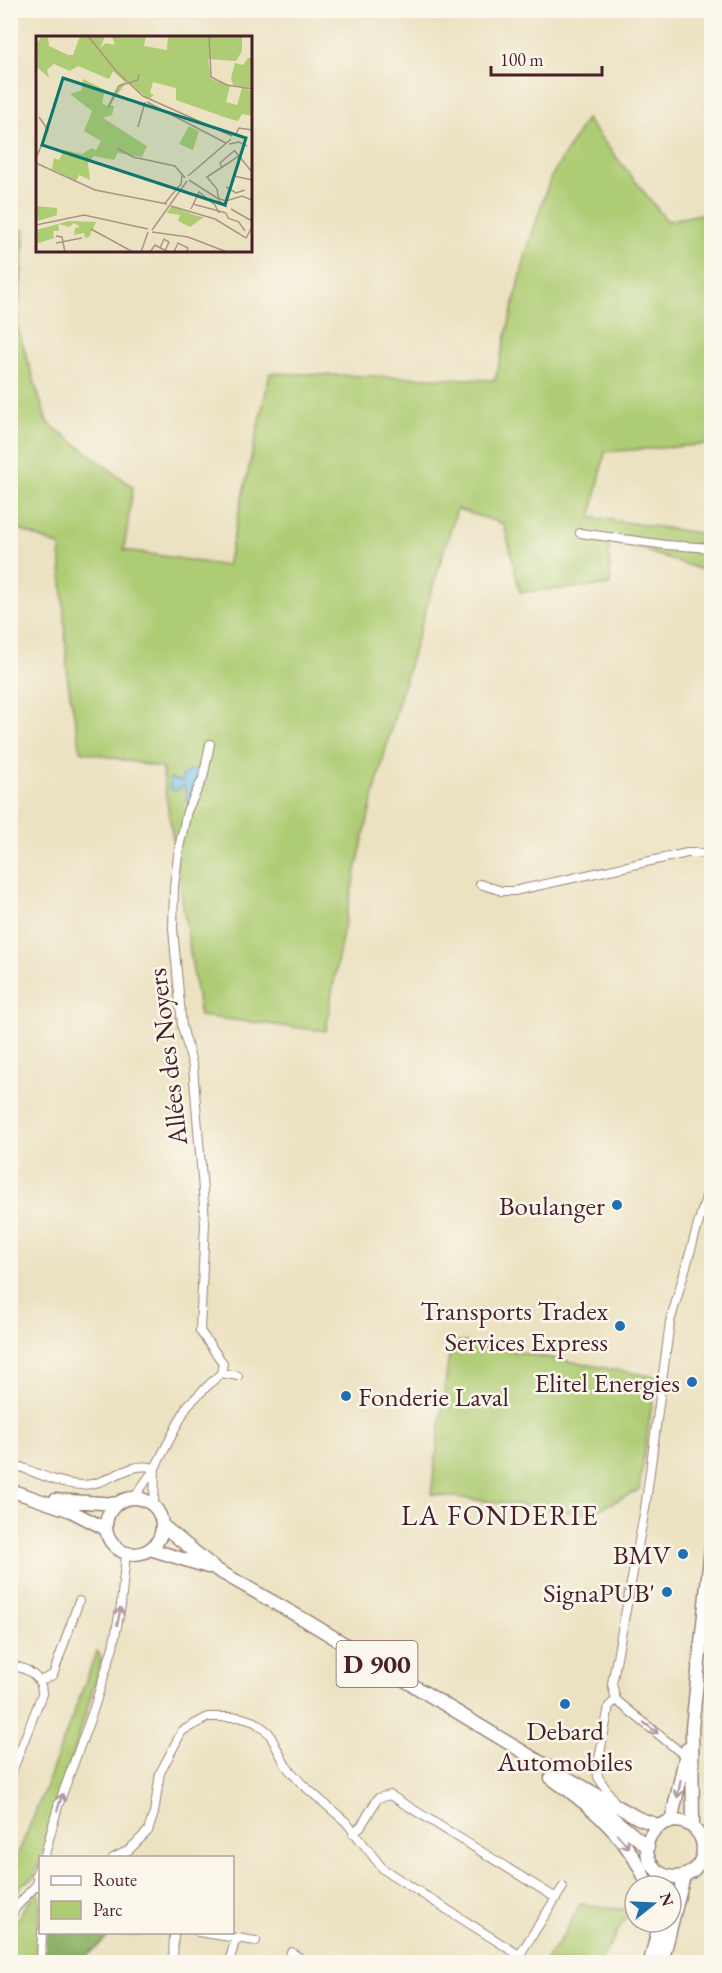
<svg xmlns="http://www.w3.org/2000/svg" width="722" height="1973" font-family="'EB Garamond',serif">
<style>
.green{fill:#aecc73;stroke:#7c764f;stroke-width:1.5}
.forest{fill:#8ab065;stroke:#6a6848;stroke-width:1.5}
.water{fill:#71c1ec;stroke:#5e708c;stroke-width:1.5}
.lines{fill:none;stroke-linecap:round;stroke-linejoin:round}
.minor-casing{stroke:#9a8076;stroke-width:10}
.primary-casing{stroke:#9a8076;stroke-width:15}
.minor{stroke:#fff;stroke-width:8}
.primary{stroke:#fff;stroke-width:12}
.oneway{stroke:#ae9aa0}
.poi-dot{fill:#1f6fb2;stroke:#fbf7ec;stroke-width:2}
.labels{text-anchor:middle;dominant-baseline:central;stroke-width:5;stroke-linejoin:round;paint-order:stroke}
.shield{fill:#fbf7ec;stroke:#7f6065;stroke-width:1.5}
.shield-label{font-size:26px;font-weight:bold;fill:#4a1f2b}
.street-label{font-size:27px;fill:#4a1f2b;stroke:#fbf7ec}
.poi-label{font-size:27px;fill:#4a1f2b;stroke:#fbf7ec;text-anchor:end}
.neighbourhood-label{font-size:28px;letter-spacing:1.5px;fill:#4a1f2b;stroke:#fbf7ec}
.inset-road{fill:none;stroke:#ab9485;stroke-width:1.5}
.view{fill:#0f766e;fill-opacity:0.15;stroke:#0f766e;stroke-width:3}
.inset-edge{fill:none;stroke:#4a1f2b;stroke-width:3}
</style>
<rect width="100%" height="100%" fill="#fbf7ec"/>
<filter id="ink" filterUnits="userSpaceOnUse"><feTurbulence type="fractalNoise" baseFrequency=".0167" numOctaves="2"/><feDisplacementMap in="SourceGraphic" scale="12" xChannelSelector="R" yChannelSelector="G"/><feConvolveMatrix kernelMatrix="1 2 1 2 8 2 1 2 1" color-interpolation-filters="sRGB"/></filter>
<filter id="wash" filterUnits="userSpaceOnUse"><feTurbulence type="fractalNoise" baseFrequency=".008" numOctaves="4" result="noise"/><feDisplacementMap in="SourceGraphic" scale="24" xChannelSelector="R" yChannelSelector="G"/><feGaussianBlur stdDeviation="1.35" result="paint"/><feColorMatrix in="noise" values="0 0 0 0 0 0 0 0 0 0 0 0 0 0 0 0 0 1.4 0 .05"/><feComposite in="paint" operator="in"/></filter>
<g filter="url(#wash)">
<rect width="100%" height="100%" fill="#ebe2c1"/>
<path class="green" d="M586,119L667,221L711,212V444L605,452L591,517L711,535V573L628,545L609,542L610,585L520,592L504,524L457,509C403,679 352,853 326,1031L200,1016L162,768L81,751L68,683L60,546L11,526L10,228L25,230L17,326L47,422L133,487L124,550L227,566L270,373L495,380L527,250L550,179Z
M451,1340L656,1377L639,1490L589,1514L431,1494Z
M97,1651L102,1659L45,1849L33,1878L22,1884L11,1903V1871L47,1784Z
M39,1889L40,1914L37,1962H11C10,1926 15,1917 39,1889Z
M580,1904L630,1910L600,1962H544L565,1933Z"/>
<path class="forest" d="M47,1933H141V1935H110L86,1957L85,1962H48L45,1955Z"/>
<path class="water" d="M203,769L190,802H186L187,794L184,786L175,791L170,788V778L182,782V776L190,771Z"/>
</g>
<g filter="url(#ink)">
<g class="lines">
<defs>
<path id="minor" d="M126,10H165
M580,533L666,545L712,548
M480,884L502,891H514L687,853H712
M221,1373L238,1376
M10,1463C33,1471 59,1485 83,1485C109,1485 128,1460 155,1468
M134,1498L155,1468L187,1406L221,1373L223,1363L200,1331L205,1223L203,1191L193,1067L182,1026L173,929L174,886L179,848L187,811L203,778L210,744
M154,1507L155,1469
M10,1665C26,1668 43,1676 42,1694L10,1777
M40,1681L53,1675L79,1601
M685,1756L616,1700L612,1684L645,1509L670,1322L712,1176
M614,1801L598,1777L597,1769L609,1706L616,1700
M353,1833L361,1826L378,1798L390,1795L556,1898
M703,1853L712,1854
M44,1858L58,1806L93,1711L113,1647L121,1605L126,1553
M113,1858L129,1850L148,1831L154,1813L160,1773L182,1731L208,1717H239L255,1722L269,1733L286,1766L302,1784L346,1822L383,1869L519,1955
M40,1863L36,1875L40,1888
M10,1918L16,1907L40,1881
M198,1932L256,1941
M41,1962L42,1932
M173,1962L174,1932
M229,1962L236,1938
M288,1962L291,1952L306,1962
M515,1962L563,1887"/>
<path id="primary" d="M10,1490L71,1511L106,1529
M106 1526a28 28 0 1 1 56 0a28 28 0 1 1-56 0Z
M55,1500L117,1504
M162,1525L217,1570L305,1620L548,1767L638,1818L660,1826
M150,1549L208,1567
M551,1778C591,1805 631,1840 648,1886
M587,1797L648,1847
M647 1849a28 28 0 1 1 56 0a28 28 0 1 1-56 0Z
M671,1822L687,1749
M693,1828L692,1728L712,1538
M658,1871L661,1886
M650,1962L660,1922
M662,1962L684,1876"/>
</defs>
<use href="#minor" class="minor-casing"/>
<use href="#primary" class="primary-casing"/>
<use href="#minor" class="minor"/>
<use href="#primary" class="primary"/>
</g>
<defs><path id="oneway-shaft" d="M-6 0H5M1.5-3L5.5 0L1.5 3" fill="none" stroke-width="1.6" stroke-linecap="round" stroke-linejoin="round" transform="scale(1.5)"/></defs>
<g class="oneway">
<use href="#oneway-shaft" transform="translate(119 1616) rotate(-79)"/>
<use href="#oneway-shaft" transform="translate(651 1728) rotate(38)"/>
<use href="#oneway-shaft" transform="translate(679 1789) rotate(100)"/>
<use href="#oneway-shaft" transform="translate(60 1802) rotate(-72)"/>
<use href="#oneway-shaft" transform="translate(623 1841) rotate(49)"/>
</g>
</g>
<g class="poi-dot">
<circle cx="617" cy="1205" r="6"/>
<circle cx="620" cy="1326" r="6"/>
<circle cx="692" cy="1382" r="6"/>
<circle cx="346" cy="1396" r="6"/>
<circle cx="683" cy="1554" r="6"/>
<circle cx="667" cy="1592" r="6"/>
<circle cx="565" cy="1704" r="6"/>
</g>
<g class="labels">
<rect class="shield" x="336.5" y="1641" width="81" height="46" rx="4.5"/>
<g class="shield-label">
<text x="377" y="1664">D 900</text>
</g>
<g class="street-label">
<text transform="translate(167 1057) rotate(-97)">Allées des Noyers</text>
</g>
<g class="poi-label">
<text x="605" y="1205">Boulanger</text>
<text x="608" y="1310">Transports Tradex<tspan x="608" dy="31">Services Express</tspan></text>
<text x="680" y="1382">Elitel Energies</text>
<text x="358" y="1396" text-anchor="start">Fonderie Laval</text>
<text x="671" y="1554">BMV</text>
<text x="655" y="1592">SignaPUB'</text>
<text x="565" y="1730" text-anchor="middle">Debard<tspan x="565" dy="31">Automobiles</tspan></text>
</g>
<g class="neighbourhood-label">
<text x="500" y="1515">LA FONDERIE</text>
</g>
</g>
<g transform="translate(36 36)">
<rect width="216" height="216" fill="#ebe2c1"/>
<path d="M6,0H12L13,10L32,19H37L44,0H69L64,12L70,7L79,9L76,0H110L108,10L131,14L132,0H206V15L200,25L172,23L175,43L194,50L190,66L201,69L206,52L216,55V80L206,78L202,85L194,83L140,64V52L117,46L114,57L118,59L113,63L91,45L74,69L78,70L76,79L67,82L111,110L106,121L82,117L78,124L58,120L52,127L54,144L43,139L40,145L16,133L18,122L23,124L28,114L46,118L55,112L60,114L65,105L48,95L56,75L34,58L46,54L47,43L69,54L66,67L71,70L82,49L89,46L77,35L73,43L42,30L34,35L18,28L11,34L13,42L0,30V8ZM212,22H216V53L197,49L195,42L199,27L207,29ZM153,90L163,95L157,114L143,108ZM0,170L21,172V179L2,185ZM135,170L161,180L168,181L154,191L142,185L144,179L131,177ZM33,185L60,186L53,201L49,202L48,197L38,199L39,192L44,191L38,187L33,191L22,188L23,195H17L18,202L0,208V194Z" fill="#aecc73"/>
<path class="inset-road" d="M52,0L81,36L107,60L196,100M173,0L175,41L191,49L216,53M111,66L190,107M72,72L83,50L102,44L103,38M102,91L109,66M199,100L203,92L216,94M193,108L203,106L211,110M81,112L97,121L139,130L149,142M198,114L216,136M0,122L12,94L3,81M0,127L59,154L131,168M186,132L184,127L198,115M152,140L195,103M198,140L216,144M153,144L181,162L190,165L206,160L216,164M190,151L200,157L209,154M129,167L145,148L146,139M157,168L190,177M135,170L179,183L210,202L216,191M191,171L183,165L181,153L171,141L203,120M155,173L163,156L179,169L183,177M195,173L216,185M190,177L192,182L203,186L209,195M0,189L48,179L112,193M55,193L97,216M116,194L151,145M116,196L152,201L191,216M20,200L26,201L29,216M20,207L46,202M124,212L128,203L133,206L129,215M105,216L112,196M114,216L119,209L132,216M138,216L142,207L152,212L150,216"/>
<path class="view" d="M27,42L210,102L189,169L6,109Z"/>
<rect width="216" height="216" class="inset-edge"/>
</g>
<rect width="722" height="1973" fill="none" stroke="#fbf7ec" stroke-width="36"/>
<rect x="39" y="1856" width="195" height="78" fill="#fbf7ec" stroke="#b4a19f" stroke-width="1.5"/>
<rect x="51" y="1876" width="30" height="9" fill="#ffffff" stroke="#b4a19f" stroke-width="1.5"/>
<text x="93" y="1886" font-size="18" fill="#4a1f2b">Route</text>
<rect x="51" y="1901" width="30" height="18" fill="#aecc73" stroke="#b4a19f" stroke-width="1.5"/>
<text x="93" y="1916" font-size="18" fill="#4a1f2b">Parc</text>
<g transform="translate(653 1904) rotate(72)"><circle r="28" fill="#fbf7ec" stroke="#b4a19f" stroke-width="1.5"/>
<path d="M0-4.5L10 22L0 15L-10 22Z" fill="#1f6fb2"/>
<text y="-9" font-size="16" font-weight="bold" text-anchor="middle" fill="#4a1f2b">N</text>
</g>
<path d="M491 66v9h111v-9" fill="none" stroke="#4a1f2b" stroke-width="3"/>
<text x="500" y="66" font-size="18" fill="#4a1f2b" stroke="#fbf7ec" stroke-width="4.5" paint-order="stroke">100 m</text>
</svg>
